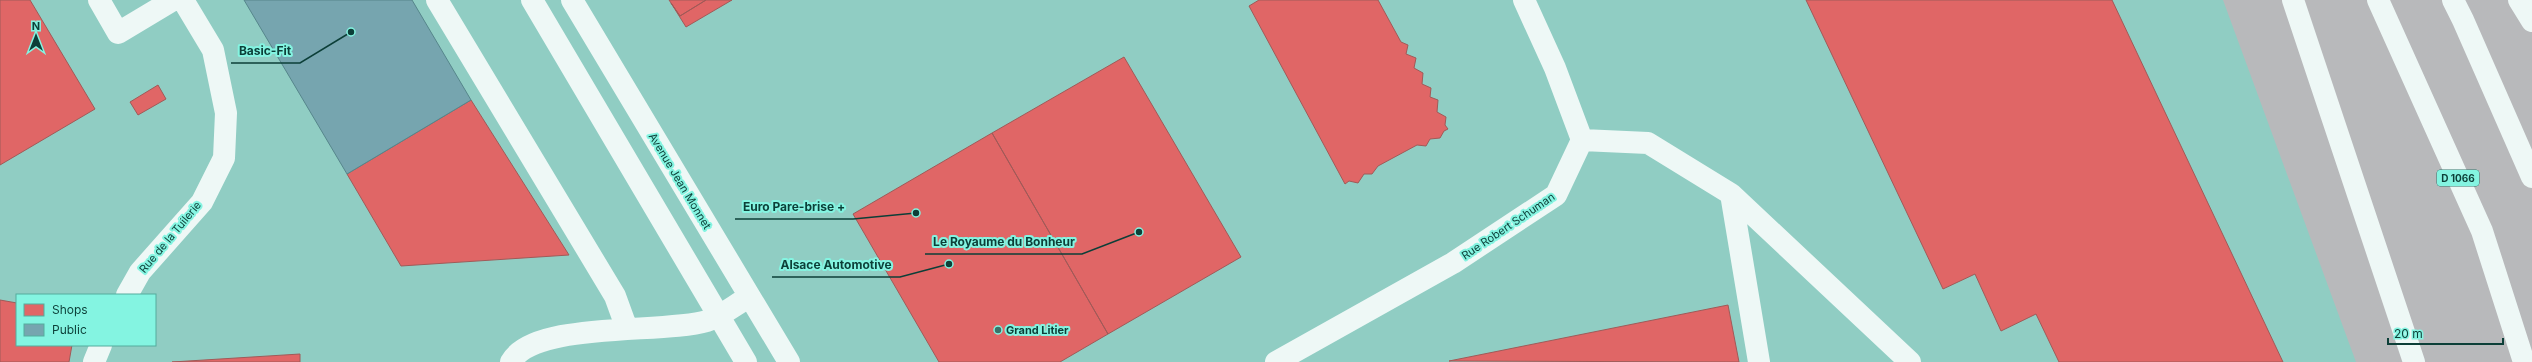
<svg xmlns="http://www.w3.org/2000/svg" width="2532" height="362" font-family="Inter,sans-serif">
<style>
.green{fill:#b8b9bb}
.shops{fill:#e06666;stroke:#a05a58}
.public{fill:#76a5af;stroke:#56868b}
.lines{fill:none;stroke-linecap:round;stroke-linejoin:round}
.minor{stroke:#eef8f6;stroke-width:22}
.highway{stroke:#eef8f6;stroke-width:22}
.poi-dot{fill:#3a7169;stroke:#84f4e1;stroke-width:1.5}
.labels{text-anchor:middle;dominant-baseline:central;stroke-width:4;stroke-linejoin:round;paint-order:stroke}
.shield{fill:#84f4e1;stroke:#30756b;stroke-width:1}
.shield-label{font-size:10px;font-weight:bold;fill:#0c3f38}
.street-label{font-size:11px;fill:#0c3f38;stroke:#84f4e1}
.poi-label{font-size:11px;font-weight:bold;fill:#0c3f38;stroke:#84f4e1;text-anchor:start}
.leader{fill:none;stroke:#0c3f38;stroke-width:1.5}
.callout-dot{fill:#0c3f38;stroke:#84f4e1;stroke-width:1.5}
.callout-label{font-size:12px;text-anchor:middle;font-weight:bold;fill:#0c3f38;stroke:#84f4e1;stroke-width:4;stroke-linejoin:round;paint-order:stroke}
</style>
<rect width="100%" height="100%" fill="#90cdc3"/>
<path class="green" d="M2223,0H2532V362H2356Z"/>
<path class="shops" d="M0,0H30L95,109L0,165Z
M669,0H706L680,16Z
M706,0H732L686,27L671,3L680,16Z
M1259,0H1378L1401,42L1408,45L1406,54L1416,58L1414,68L1423,73L1422,84L1431,88L1430,97L1438,100L1437,112L1446,117L1445,125L1448,129L1444,131L1440,138L1430,139L1426,146L1417,145L1378,166L1372,174H1364L1358,183L1349,181L1345,184L1249,6Z
M1806,0H2112L2283,362H2059L2036,314L2001,331L1975,274L1943,289Z
M1124,57L1241,257L1108,334L992,133Z
M158,85L166,99L138,115L130,102Z
M471,100L569,255L401,266L347,174Z
M992,133L1108,334L1060,362H939L853,214Z
M0,300L17,303V345H72L69,362H0Z
M1728,305L1739,362L1449,361Z
M300,354V362H172Z"/>
<path class="public" d="M244,0H412L471,100L347,174Z"/>
<g class="lines">
<path class="minor" d="M99,0L118,33L173,0
M437,0L615,296L627,329
M532,0L746,362
M572,0L789,362
M1582,140L1648,143L1731,194L1759,362
M1731,194L1910,362
M127,295L140,272L202,202L224,158L226,113L213,50L183,0
M94,362L101,345
M511,362C533,321 663,334 707,321C721,317 736,304 749,297
M1276,362L1453,263L1556,195L1582,140L1555,68L1524,0"/>
<path class="highway" d="M2293,0L2414,362
M2378,0L2482,231L2524,362
M2453,0L2463,20L2532,177
M2519,0L2532,21"/>
</g>
<circle class="poi-dot" cx="998" cy="330" r="4"/>
<g class="labels">
<rect class="shield" x="2437" y="170" width="42" height="16" rx="3"/>
<g class="shield-label">
<text x="2458" y="178">D 1066</text>
</g>
<g class="street-label">
<text transform="translate(680 181) rotate(59)">Avenue Jean Monnet</text>
<text transform="translate(1508 226) rotate(-34)">Rue Robert Schuman</text>
<text transform="translate(170 237) rotate(-50)">Rue de la Tuilerie</text>
</g>
<g class="poi-label">
<text x="1006" y="330">Grand Litier</text>
</g>
</g>
<path class="leader" d="M351 32L300 63H231M916 213L853 219H735M1139 232L1082 254H925M949 264L900 277H772"/>
<g class="callout-dot">
<circle cx="351" cy="32" r="4"/>
<circle cx="916" cy="213" r="4"/>
<circle cx="1139" cy="232" r="4"/>
<circle cx="949" cy="264" r="4"/>
</g>
<g class="callout-label">
<text x="265" y="55">Basic-Fit</text>
<text x="794" y="211">Euro Pare-brise +</text>
<text x="1004" y="246">Le Royaume du Bonheur</text>
<text x="836" y="269">Alsace Automotive</text>
</g>
<rect x="16" y="294" width="140" height="52" fill="#84f4e1" stroke="#54ac9d"/>
<rect x="24" y="304" width="20" height="12" fill="#e06666" stroke="#54ac9d"/>
<text x="52" y="314" font-size="12" fill="#0c3f38">Shops</text>
<rect x="24" y="324" width="20" height="12" fill="#76a5af" stroke="#54ac9d"/>
<text x="52" y="334" font-size="12" fill="#0c3f38">Public</text>
<g transform="translate(36 36)" stroke="#84f4e1" stroke-width="3" paint-order="stroke">
<path d="M0-3L7 15L0 10L-7 15Z" fill="#0c3f38"/>
<text y="-6" font-size="11" font-weight="bold" text-anchor="middle" fill="#0c3f38">N</text>
</g>
<path d="M2388 338v6h115v-6" fill="none" stroke="#0c3f38" stroke-width="2"/>
<text x="2394" y="338" font-size="12" fill="#0c3f38" stroke="#84f4e1" stroke-width="3" paint-order="stroke">20 m</text>
</svg>
